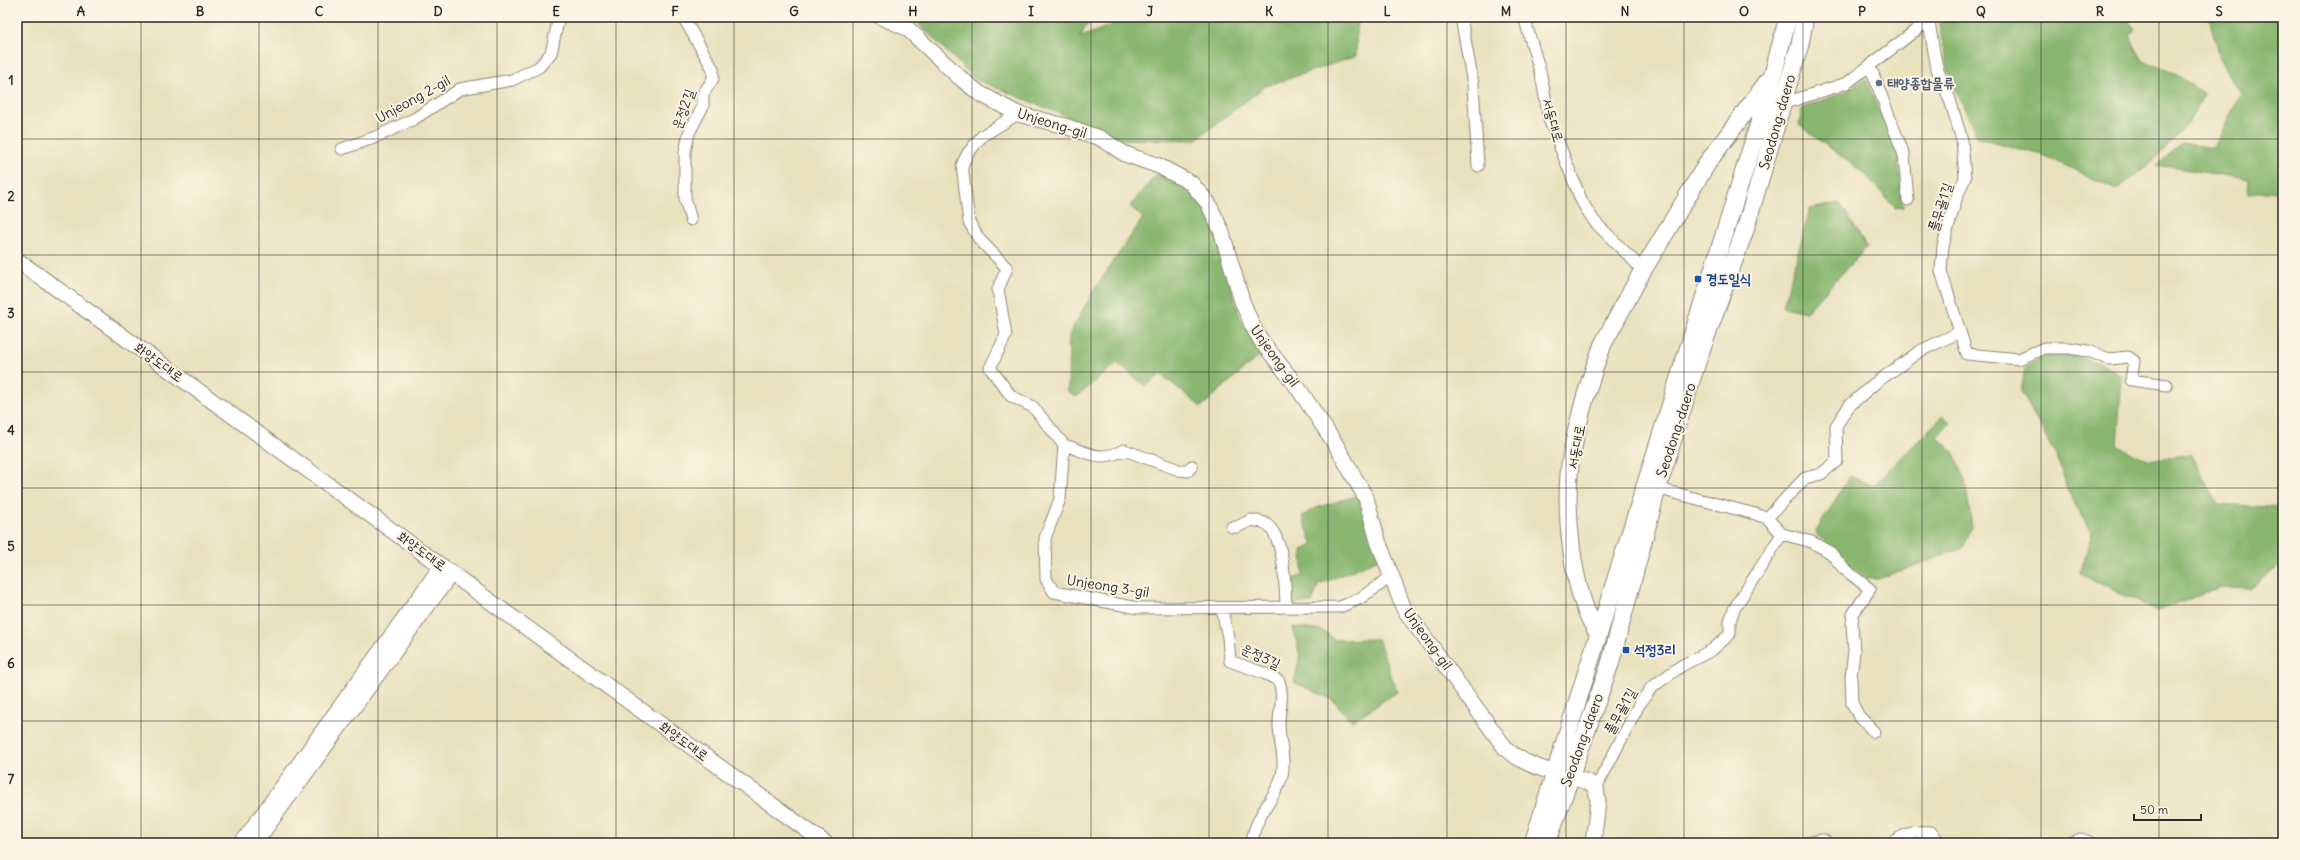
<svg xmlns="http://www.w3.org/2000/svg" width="2300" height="860" font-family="Delius,'Poor Story',sans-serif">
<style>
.forest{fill:#89b76f;stroke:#5a714d}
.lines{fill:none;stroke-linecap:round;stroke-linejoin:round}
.street-casing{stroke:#8a8674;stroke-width:13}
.secondary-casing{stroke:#8a8674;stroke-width:17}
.primary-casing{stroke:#8a8674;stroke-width:19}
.street{stroke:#fff;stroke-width:11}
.secondary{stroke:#fff;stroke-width:15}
.primary{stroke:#fff;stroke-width:17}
.grid{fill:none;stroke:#2b2b2b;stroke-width:1;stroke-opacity:0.55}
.service-dot{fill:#5c6f8a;stroke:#fcf5e5;stroke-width:1.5}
.transit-dot{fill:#1a4fb4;stroke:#fcf5e5;stroke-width:1.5}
.labels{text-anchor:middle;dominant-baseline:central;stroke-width:4;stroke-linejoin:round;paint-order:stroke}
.service-label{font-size:14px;font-weight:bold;fill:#4e5e75;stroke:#fcf5e5;text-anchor:start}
.street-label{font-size:14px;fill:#2b2b2b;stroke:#fcf5e5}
.transit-label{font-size:14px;font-weight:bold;fill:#164399;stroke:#fcf5e5;text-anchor:start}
.neatline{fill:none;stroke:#2b2b2b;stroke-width:1.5}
.grid-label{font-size:13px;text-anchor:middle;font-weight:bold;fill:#2b2b2b}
</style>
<rect width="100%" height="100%" fill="#fcf5e5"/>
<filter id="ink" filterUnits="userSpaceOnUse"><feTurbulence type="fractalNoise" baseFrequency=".025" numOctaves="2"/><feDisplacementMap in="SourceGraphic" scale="8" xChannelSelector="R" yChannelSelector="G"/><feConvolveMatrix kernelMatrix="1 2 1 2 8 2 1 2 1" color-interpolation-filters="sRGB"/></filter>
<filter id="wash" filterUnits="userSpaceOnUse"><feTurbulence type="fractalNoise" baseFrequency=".012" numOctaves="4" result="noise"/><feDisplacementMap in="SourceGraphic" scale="16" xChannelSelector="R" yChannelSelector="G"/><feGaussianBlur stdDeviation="0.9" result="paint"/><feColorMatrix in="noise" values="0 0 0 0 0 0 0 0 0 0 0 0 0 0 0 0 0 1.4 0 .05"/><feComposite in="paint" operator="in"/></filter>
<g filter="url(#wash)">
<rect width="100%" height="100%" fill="#e9e1bd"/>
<path class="forest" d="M912,17H1092L1079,38L1119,22L1123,17H1357L1356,56L1264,87L1195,140L1123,139L975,79Z
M1947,17H2125L2135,29L2129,36L2143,61L2173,72L2204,94L2186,126L2150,164L2116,190L2048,157L1977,137L1948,71L1939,24Z
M2209,17H2283V190L2248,194L2249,179L2157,165L2182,143L2214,148L2241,93C2222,71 2216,45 2209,17Z
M1866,79L1898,157L1903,207L1895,208L1865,174L1799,125L1802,108L1842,93Z
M1158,173L1185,188L1204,206L1218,240L1240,318L1262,353L1201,407L1161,374L1146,386L1117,363L1076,397L1068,391L1069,335L1094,290L1143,218L1130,206Z
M1840,203L1867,247L1806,312L1783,307L1810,209Z
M2059,353L2099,362L2122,376L2117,446L2150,461L2190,454L2218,504L2283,508V562L2250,588L2221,587L2158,611L2080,574L2092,533L2073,502L2057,458L2021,391L2025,369L2041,356Z
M1943,416L1950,422L1937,437L1953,452L1965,481L1972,527L1963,548L1878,579H1866L1815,533L1850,476L1873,486Z
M1359,495L1390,554L1318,585L1312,603L1290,604V581L1303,575L1302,550L1313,545L1302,516L1316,508Z
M1293,627L1323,631L1335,640L1378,639L1397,692L1352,721L1333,700L1294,682L1300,656Z"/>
</g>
<g filter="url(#ink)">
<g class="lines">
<defs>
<path id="street" d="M683,17L713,69V79L703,94V106L689,133L685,152V199L691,220
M1461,17L1473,84L1478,166
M1524,17L1541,75L1549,119L1582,202L1594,221L1643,270
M1928,17L1937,69L1950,100L1962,140L1965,178L1956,199L1943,246L1941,271L1960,332
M1870,66L1904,155L1908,200
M1782,104L1847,83L1933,17
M1018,114L982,136L968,153L962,165L969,222L979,239L1007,268L998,289L1006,335L990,368L1011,396L1033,407L1064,445L1060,499L1045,538L1046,579L1054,592L1138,608L1340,607L1359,599L1391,577
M342,149L376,137L414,119L460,89L512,80L539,67L551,53L559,17
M1064,445C1089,452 1098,463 1124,450L1179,470L1188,471L1192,466
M1767,518L1805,478L1821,474L1837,461L1836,426L1849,406L1874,384L1920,351L1960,332L1967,354L2019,359L2044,348H2069L2088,351L2109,359L2128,357L2134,361L2131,380L2167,385
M1232,527H1237L1251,520C1255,521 1263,521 1266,524C1285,537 1285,586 1286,606
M1782,534L1812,542L1831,553L1844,569L1870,589L1853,614L1852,624L1854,651L1851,677L1852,703L1858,715L1874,732
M1222,609L1228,637L1230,661L1266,674L1279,681C1284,695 1280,707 1279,721C1278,742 1288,761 1280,782C1271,803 1254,819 1252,843
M1596,788L1639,705L1651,688L1681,666L1712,650L1730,634V621L1734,609L1782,534L1767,518L1755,514L1652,487
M1807,843L1823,840L1828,843
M1893,843C1903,833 1917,831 1931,832L1940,843
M2069,843L2081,839L2092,843"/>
<path id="secondary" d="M881,17L907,28L959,77L979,93L1018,114L1065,126L1100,138L1125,154L1159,166L1191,183L1208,203L1221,230L1242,301L1253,327L1262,342L1296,385L1336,445L1366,498L1378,541L1404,609L1506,749C1529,769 1559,773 1588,782L1596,788L1598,802L1593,843
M17,260L825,843
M259,837L452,572
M242,843L442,566"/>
<path id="primary" d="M1598,633C1570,593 1563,500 1572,452C1579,416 1590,378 1603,344L1643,270L1708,162L1768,81
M1533,843L1766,101L1788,17
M1547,843L1610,664L1656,493L1698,359L1745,230L1800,44L1805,17"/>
</defs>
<use href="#street" class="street-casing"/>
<use href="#secondary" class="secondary-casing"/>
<use href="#primary" class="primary-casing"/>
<use href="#street" class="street"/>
<use href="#secondary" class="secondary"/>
<use href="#primary" class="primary"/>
</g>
</g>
<path class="grid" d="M141,17V843M259,17V843M378,17V843M497,17V843M616,17V843M734,17V843M853,17V843M972,17V843M1091,17V843M1209,17V843M1328,17V843M1447,17V843M1566,17V843M1684,17V843M1803,17V843M1922,17V843M2041,17V843M2159,17V843M17,139H2283M17,255H2283M17,372H2283M17,488H2283M17,605H2283M17,721H2283"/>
<circle class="service-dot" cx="1879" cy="83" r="4"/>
<g class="transit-dot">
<rect x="1694" y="275" width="8" height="8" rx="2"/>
<rect x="1622" y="646" width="8" height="8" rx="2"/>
</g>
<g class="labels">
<g class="service-label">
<text x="1887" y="83">태양종합물류</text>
</g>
<g class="street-label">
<text transform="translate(413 99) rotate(-29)">Unjeong 2-gil</text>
<text transform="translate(683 109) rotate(-70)">운정2길</text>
<text transform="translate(1553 120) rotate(74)">서동대로</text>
<text transform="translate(1777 122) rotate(-74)">Seodong-daero</text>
<text transform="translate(1052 123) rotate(17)">Unjeong-gil</text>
<text transform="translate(1940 207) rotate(-72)">풀무골1길</text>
<text transform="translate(1275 356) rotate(54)">Unjeong-gil</text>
<text transform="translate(159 362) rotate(36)">화양도대로</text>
<text transform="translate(1676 430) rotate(-72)">Seodong-daero</text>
<text transform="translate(1576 447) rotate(-80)">서동대로</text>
<text transform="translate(422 551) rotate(36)">화양도대로</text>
<text transform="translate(1108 586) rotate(9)">Unjeong 3-gil</text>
<text transform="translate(1428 639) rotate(54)">Unjeong-gil</text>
<text transform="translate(1261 656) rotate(25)">운정3길</text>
<text transform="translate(1620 711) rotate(-61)">풀무골1길</text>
<text transform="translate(1582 740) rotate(-70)">Seodong-daero</text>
<text transform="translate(684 741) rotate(36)">화양도대로</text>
</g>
<g class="transit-label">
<text x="1706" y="279">경도일식</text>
<text x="1634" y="650">석정3리</text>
</g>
</g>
<rect width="2300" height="860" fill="none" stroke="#fcf5e5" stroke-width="44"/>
<path d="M2134 814v6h67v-6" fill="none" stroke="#2b2b2b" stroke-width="2"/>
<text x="2140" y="814" font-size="12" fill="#2b2b2b" stroke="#fcf5e5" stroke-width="3" paint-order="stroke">50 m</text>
<rect x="22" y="22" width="2256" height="816" class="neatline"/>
<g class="grid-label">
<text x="81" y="16">A</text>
<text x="200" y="16">B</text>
<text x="319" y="16">C</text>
<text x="438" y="16">D</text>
<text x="556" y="16">E</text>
<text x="675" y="16">F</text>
<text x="794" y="16">G</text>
<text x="913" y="16">H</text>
<text x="1031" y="16">I</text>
<text x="1150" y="16">J</text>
<text x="1269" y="16">K</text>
<text x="1387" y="16">L</text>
<text x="1506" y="16">M</text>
<text x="1625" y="16">N</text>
<text x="1744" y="16">O</text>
<text x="1862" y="16">P</text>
<text x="1981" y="16">Q</text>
<text x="2100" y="16">R</text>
<text x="2219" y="16">S</text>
<text x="11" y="85">1</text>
<text x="11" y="201">2</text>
<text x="11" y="318">3</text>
<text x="11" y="435">4</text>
<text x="11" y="551">5</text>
<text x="11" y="668">6</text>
<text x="11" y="784">7</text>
</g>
</svg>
